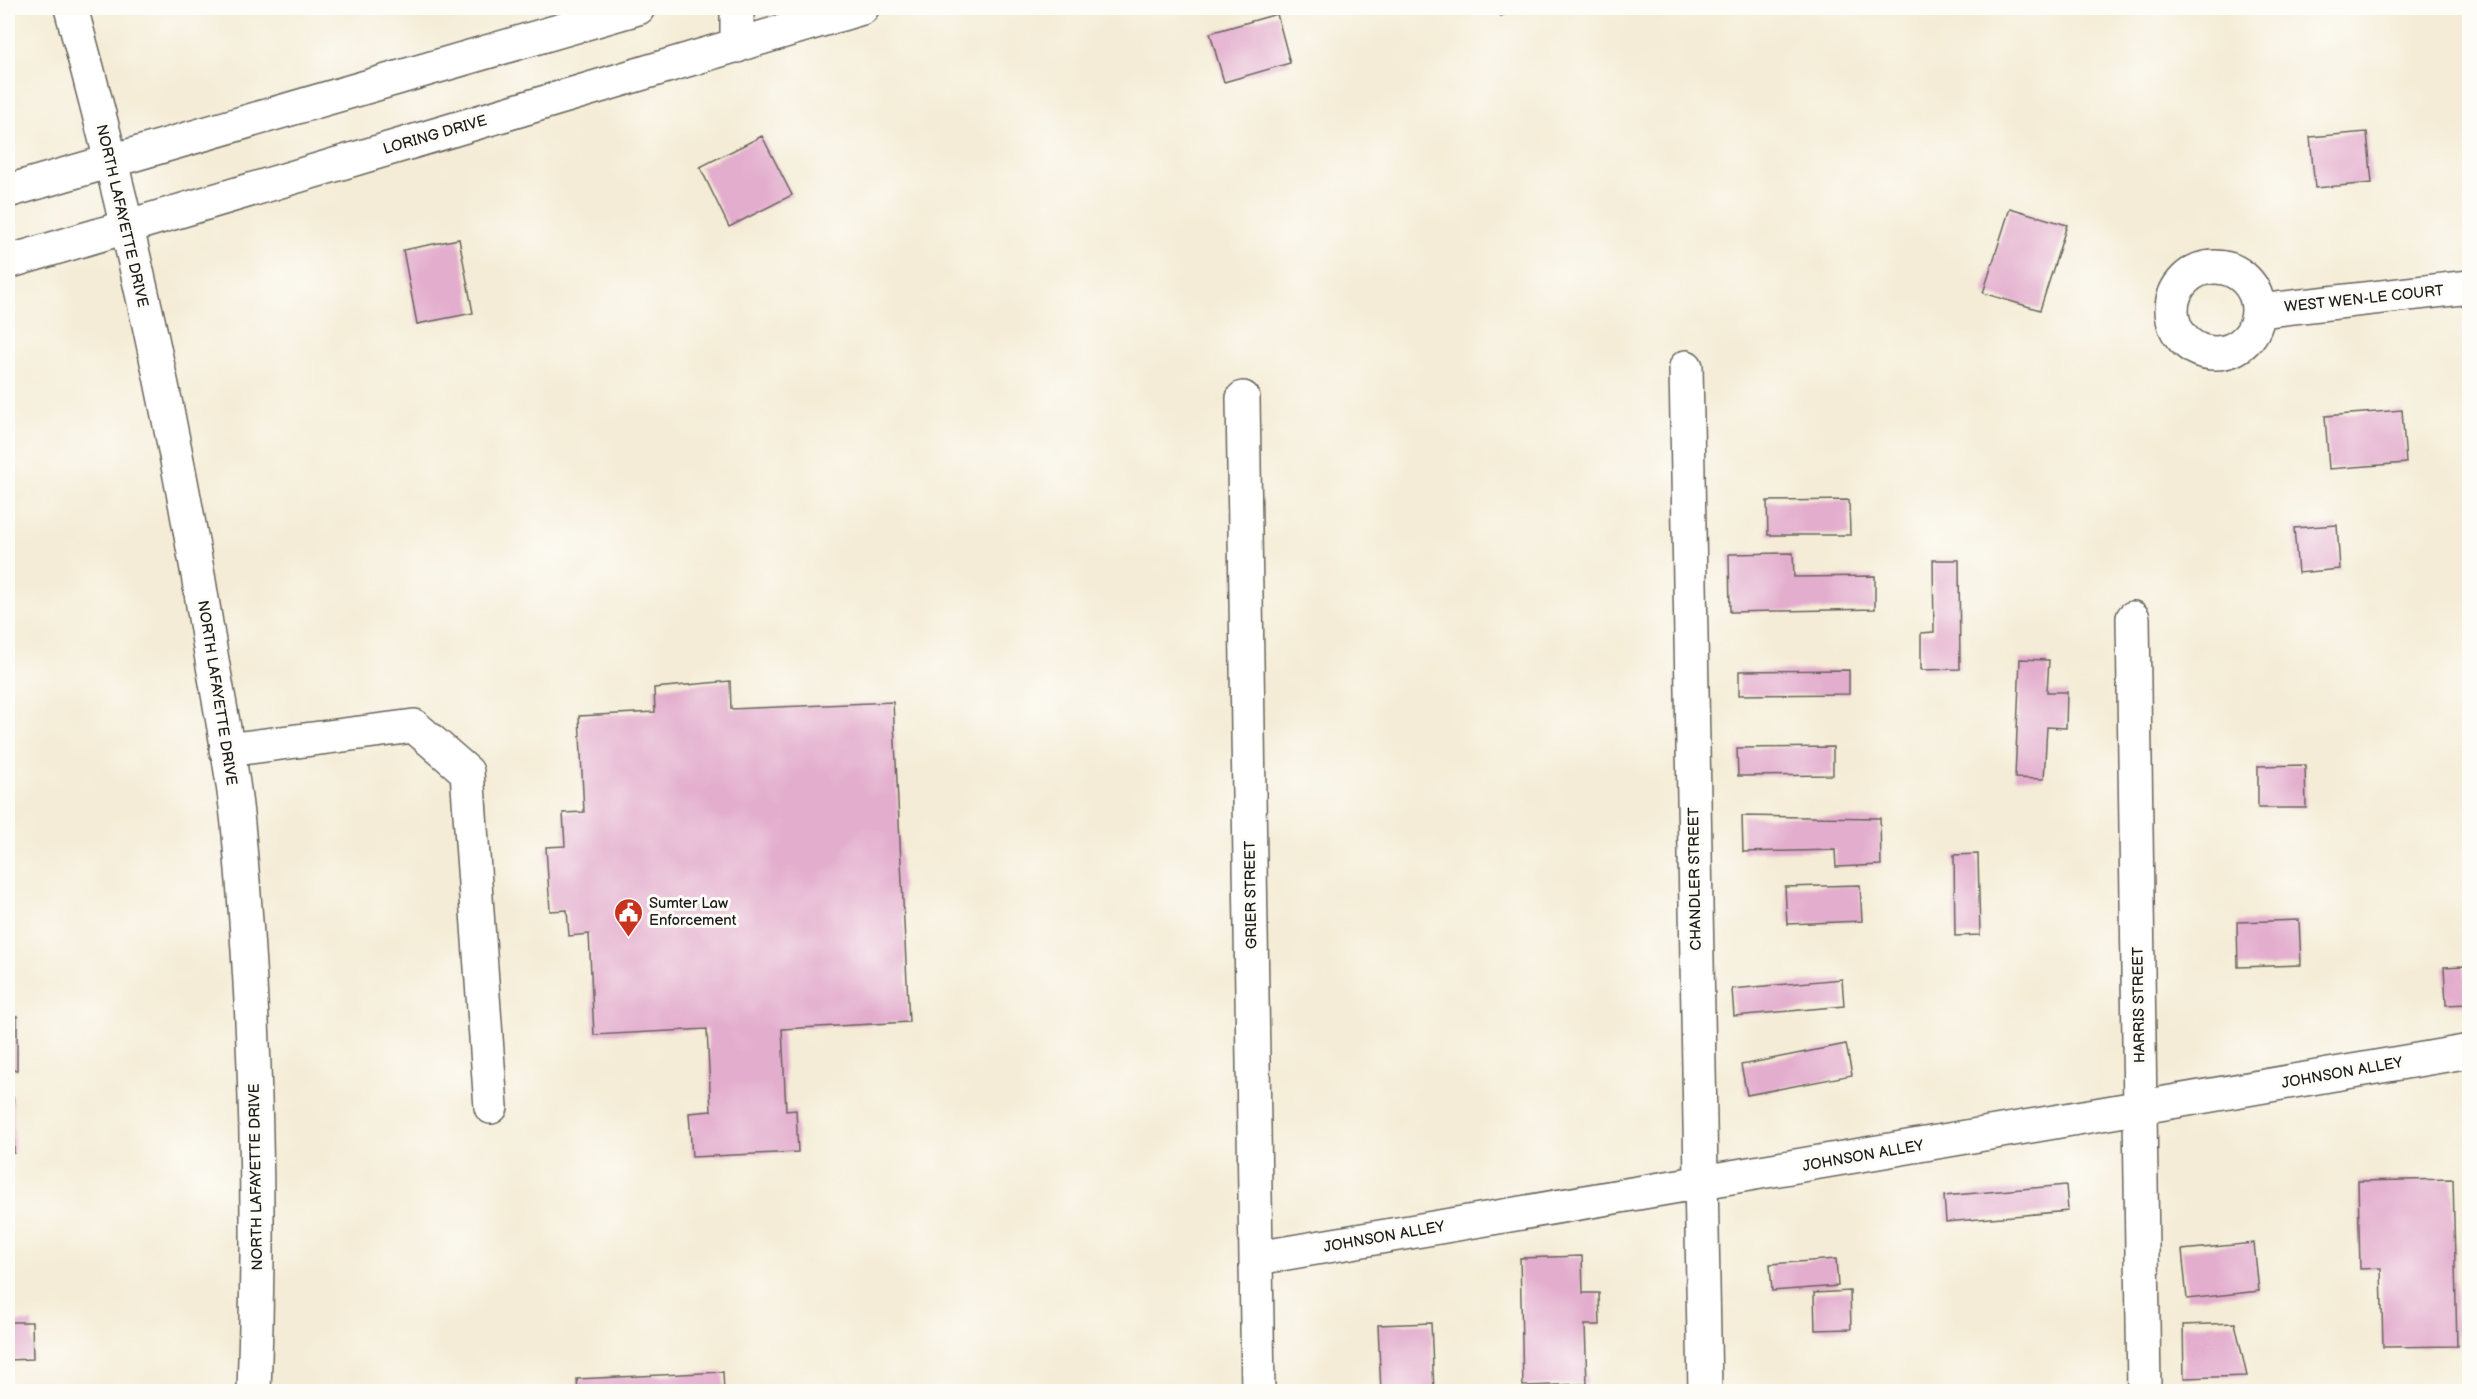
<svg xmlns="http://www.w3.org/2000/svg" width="2477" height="1399" font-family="'Balsamiq Sans',sans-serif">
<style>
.building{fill:#e3adcd}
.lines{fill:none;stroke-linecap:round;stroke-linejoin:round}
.minor-casing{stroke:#68655d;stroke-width:36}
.major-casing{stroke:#68655d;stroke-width:36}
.minor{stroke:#fff;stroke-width:33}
.major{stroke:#fff;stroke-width:33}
.labels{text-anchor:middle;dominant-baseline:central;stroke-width:6;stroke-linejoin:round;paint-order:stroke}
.street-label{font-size:15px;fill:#1c1c1c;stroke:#fdfcf7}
.poi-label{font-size:15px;fill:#1c1c1c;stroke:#fdfcf7;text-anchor:start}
</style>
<rect width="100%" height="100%" fill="#fdfcf7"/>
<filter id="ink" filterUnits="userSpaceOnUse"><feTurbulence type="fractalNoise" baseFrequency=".0167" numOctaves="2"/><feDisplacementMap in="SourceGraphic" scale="12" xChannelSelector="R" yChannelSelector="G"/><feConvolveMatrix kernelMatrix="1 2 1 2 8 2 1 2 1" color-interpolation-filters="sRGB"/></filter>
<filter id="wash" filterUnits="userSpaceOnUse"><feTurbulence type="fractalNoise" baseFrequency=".008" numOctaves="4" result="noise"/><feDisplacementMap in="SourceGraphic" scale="24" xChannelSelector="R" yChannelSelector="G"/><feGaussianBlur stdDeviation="1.35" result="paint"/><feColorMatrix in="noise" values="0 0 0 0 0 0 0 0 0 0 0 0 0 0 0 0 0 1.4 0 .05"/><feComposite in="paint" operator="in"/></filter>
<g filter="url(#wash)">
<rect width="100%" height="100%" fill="#f4ecd6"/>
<g id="blocks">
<path class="building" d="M1497,8H1518L1501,16Z
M1277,14L1290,63L1224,82L1210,33Z
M2367,132L2372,183L2315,188L2310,137Z
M762,136L792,195L729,227L700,167Z
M2010,208L2067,225L2040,310L1983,293Z
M459,239L473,313L417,324L403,250Z
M2402,410L2406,463L2329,469L2325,416Z
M1849,500L1850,535H1768L1767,501Z
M2337,525L2340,569L2298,573L2294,528Z
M1793,553L1794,577L1875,576V609L1730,612L1729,554Z
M1933,560H1959L1960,669L1921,670V633L1934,632Z
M2020,659L2049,660L2047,692H2067L2066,728L2047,727L2044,779L2015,778Z
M1849,670V694L1739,695V671Z
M730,681L731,709L893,702L909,1022L782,1029L786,1111L796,1110L798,1152L692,1157L689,1113L711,1111L707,1029L594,1035L589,934L569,936L567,910L550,911L546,847L565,846L563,813L584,812L579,716L655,712L654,688Z
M1833,747V775L1738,776L1737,748Z
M2305,765L2306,808H2258V766Z
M1742,816L1880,818L1881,865L1836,867L1835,850L1743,852Z
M1978,854L1980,935L1955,936L1954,855Z
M1860,885L1862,921L1787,924L1785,887Z
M2299,920L2301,965L2238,967L2237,922Z
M2465,966L2467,1004L2446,1005L2444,967Z
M1842,979L1844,1006L1734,1016L1732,989Z
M8,1016H17V1070H8Z
M1846,1044L1852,1075L1747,1095L1741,1065Z
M13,1097L14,1153H8V1098Z
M2453,1179L2457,1346L2383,1347L2381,1268L2360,1269L2358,1181Z
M2066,1185L2068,1211L1946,1222L1944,1196Z
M2254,1243L2259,1291L2187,1299L2182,1250Z
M1582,1256L1583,1293H1599L1600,1325H1585L1587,1384L1523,1386L1520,1258Z
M1836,1259L1838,1286L1772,1291L1770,1264Z
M1850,1291L1851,1329L1815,1330L1814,1293Z
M8,1322H32L33,1359L8,1360Z
M1431,1323L1434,1392H1381L1378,1325Z
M2235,1323L2247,1376L2184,1378L2183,1325Z
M723,1372L724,1392H578L577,1379Z"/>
</g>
</g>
<g filter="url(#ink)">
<use href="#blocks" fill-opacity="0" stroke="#68655d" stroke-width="1.5"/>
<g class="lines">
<defs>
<path id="minor" d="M737,8V46
M8,191L638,8
M8,262L862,8
M2172 310a43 43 0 1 1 86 0a43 43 0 1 1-86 0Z
M2259,311L2470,287
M1686,367L1705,1392
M1243,398L1258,1392
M2133,618L2144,1392
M226,750L414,726L467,772L491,1107
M1257,1258L2470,1051"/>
<path id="major" d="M71,8C129,220 177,437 211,654C221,714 234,775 239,835C256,1020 261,1206 254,1392"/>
</defs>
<use href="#minor" class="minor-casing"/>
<use href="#major" class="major-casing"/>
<use href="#minor" class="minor"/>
<use href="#major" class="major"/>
</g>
</g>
<defs>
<symbol id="civic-pin" viewBox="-11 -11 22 30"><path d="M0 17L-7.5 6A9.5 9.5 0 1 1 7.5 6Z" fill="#c8321e" stroke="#fdfcf7"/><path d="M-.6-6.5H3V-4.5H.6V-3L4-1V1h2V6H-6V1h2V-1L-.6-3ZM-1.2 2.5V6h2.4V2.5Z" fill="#fff"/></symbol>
</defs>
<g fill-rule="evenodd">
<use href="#civic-pin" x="612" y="896" width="33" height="45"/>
</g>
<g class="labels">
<g class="street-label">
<text transform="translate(435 135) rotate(-16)">LORING DRIVE</text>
<text transform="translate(122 216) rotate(77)">NORTH LAFAYETTE DRIVE</text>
<text transform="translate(2364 299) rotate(-6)">WEST WEN-LE COURT</text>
<text transform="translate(217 693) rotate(81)">NORTH LAFAYETTE DRIVE</text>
<text transform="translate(1695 879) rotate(-91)">CHANDLER STREET</text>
<text transform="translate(1251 895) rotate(-91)">GRIER STREET</text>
<text transform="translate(2139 1005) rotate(-91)">HARRIS STREET</text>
<text transform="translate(2342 1073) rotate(-10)">JOHNSON ALLEY</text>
<text transform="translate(1863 1156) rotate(-10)">JOHNSON ALLEY</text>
<text transform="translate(256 1177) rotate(-91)">NORTH LAFAYETTE DRIVE</text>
<text transform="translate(1384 1237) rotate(-10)">JOHNSON ALLEY</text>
</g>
<g class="poi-label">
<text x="649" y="903">Sumter Law<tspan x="649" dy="17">Enforcement</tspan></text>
</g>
</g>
<rect width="2477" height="1399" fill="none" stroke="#fdfcf7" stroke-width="30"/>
</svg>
